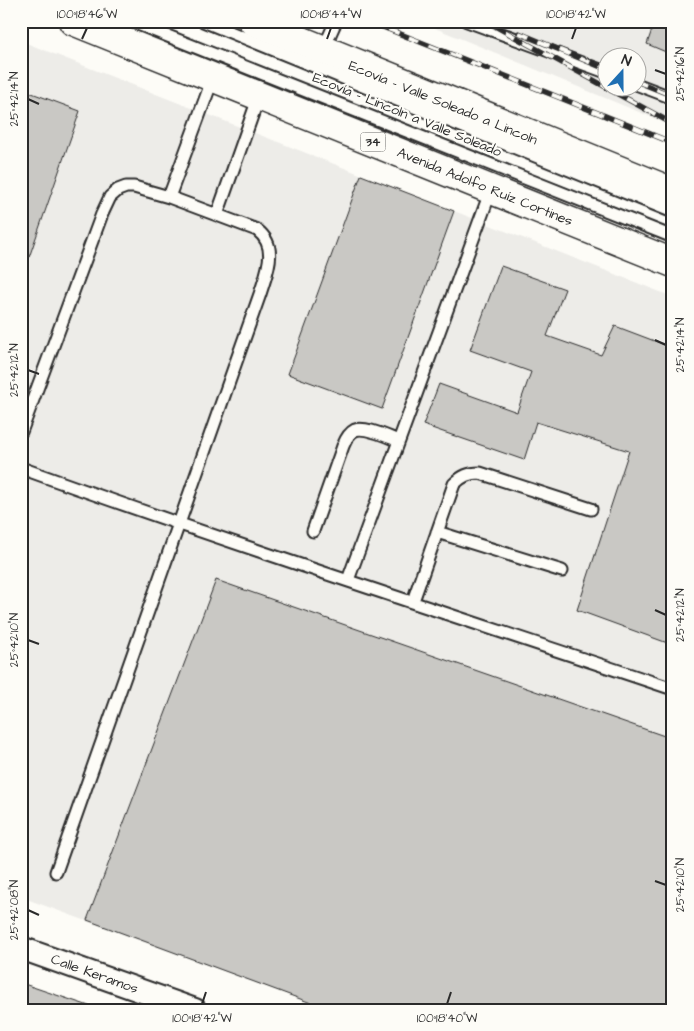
<svg xmlns="http://www.w3.org/2000/svg" width="694" height="1031" font-family="'Architects Daughter',sans-serif">
<style>
.built{fill:#edece8;fill-rule:evenodd}
.building{fill:#c9c8c4;stroke:#2b2b2b}
.lines{fill:none;stroke-linecap:round;stroke-linejoin:round}
.service-casing{stroke:#2b2b2b;stroke-width:15}
.minor-casing{stroke:#2b2b2b;stroke-width:26}
.primary-casing{stroke:#2b2b2b;stroke-width:31}
.service{stroke:#fdfcf7;stroke-width:11}
.minor{stroke:#fdfcf7;stroke-width:22}
.primary{stroke:#fdfcf7;stroke-width:28}
.rail-casing{stroke:#2b2b2b;stroke-width:5.5}
.rail{stroke:#fdfcf7;stroke-width:4;stroke-dasharray:11;stroke-linecap:butt}
.ticks{fill:none;stroke:#2b2b2b;stroke-width:2}
.labels{text-anchor:middle;dominant-baseline:central;stroke-width:4.5;stroke-linejoin:round;paint-order:stroke}
.shield{fill:#fdfcf7;stroke:#6a6a68;stroke-width:1}
.shield-label{font-size:12px;font-weight:bold;fill:#2b2b2b}
.street-label{font-size:14px;fill:#2b2b2b;stroke:#fdfcf7}
.neatline{fill:none;stroke:#2b2b2b;stroke-width:2}
.ticks-label{font-size:12px;text-anchor:middle;fill:#2b2b2b}
</style>
<rect width="100%" height="100%" fill="#fdfcf7"/>
<filter id="ink" filterUnits="userSpaceOnUse"><feTurbulence type="fractalNoise" baseFrequency=".02" numOctaves="2"/><feDisplacementMap in="SourceGraphic" scale="10" xChannelSelector="R" yChannelSelector="G"/><feConvolveMatrix kernelMatrix="1 2 1 2 8 2 1 2 1" color-interpolation-filters="sRGB"/></filter>
<g filter="url(#ink)">
<path class="built" d="M418,21H673V126ZM606,58H636V88H606Z
M21,41L673,297V1010H330L21,897Z"/>
<path class="building" d="M655,21H673V55L647,44Z
M21,89L80,111L25,269H21Z
M361,175L454,211L382,409L288,374Z
M501,266L565,289L547,336L601,355L615,326L673,348V645L577,610L629,451L536,422L524,460L423,425L439,384L517,412L531,372L470,350Z
M216,580L673,739V1010H330L87,920Z
M21,983L89,1006L88,1010H21Z"/>
<g class="lines">
<defs>
<path id="service" d="M130,21L673,237
M203,21L673,212
M467,21L606,72
M323,50L336,21
M636,84L673,98
M169,197L213,78
M217,215L259,96
M21,432L102,214L110,197L118,190L126,187H134L169,197L257,230C279,247 267,271 260,294L56,872
M21,468C237,546 455,616 673,689
M313,531L343,446C345,441 349,433 355,430C365,426 388,437 399,441
M437,532L562,571
M348,580L491,190
M413,601L454,484C462,476 469,473 480,473L591,509"/>
<g id="minor">
<path id="s1" d="M21,948L195,1010"/>
</g>
<g id="primary">
<path id="s2" d="M73,21L673,263"/>
<path d="M253,21L673,192"/>
</g>
</defs>
<use href="#service" class="service-casing"/>
<use href="#minor" class="minor-casing"/>
<use href="#primary" class="primary-casing"/>
<use href="#service" class="service"/>
<use href="#minor" class="minor"/>
<use href="#primary" class="primary"/>
<defs>
<path id="rail" d="M368,21L673,143
M486,21L606,87
M519,33L606,69
M636,81L673,96
M607,88L673,124"/>
</defs>
<use href="#rail" class="rail-casing"/>
<use href="#rail" class="rail"/>
</g>
</g>
<path class="ticks" d="M82,39L87,28M327,39L331,28M572,39L576,28M655,70L666,74M28,99L39,104M655,340L666,345M28,370L39,374M655,610L666,615M28,640L39,644M655,881L666,885M28,910L39,915M202,1004L206,992M447,1004L451,992"/>
<g class="labels">
<rect class="shield" x="360.5" y="132.5" width="25" height="19" rx="4"/>
<g class="shield-label">
<text x="373" y="142">34</text>
</g>
<g class="street-label">
<text transform="translate(443 103) rotate(22)">Ecovía - Valle Soleado a Lincoln</text>
<text transform="translate(407 115) rotate(22)">Ecovía - Lincoln a Valle Soleado</text>
<text stroke="none"><textPath href="#s2" startOffset="444">Avenida Adolfo Ruíz Cortines</textPath></text>
<text stroke="none"><textPath href="#s1" startOffset="78">Calle Keramos</textPath></text>
</g>
</g>
<rect width="694" height="1031" fill="none" stroke="#fdfcf7" stroke-width="55"/>
<g transform="translate(622 72) rotate(21)"><circle r="24" fill="#fdfcf7" stroke="#a9a8a5"/>
<path d="M0-4L9 19L0 12L-9 19Z" fill="#1f6fb2"/>
<text y="-8" font-size="14" font-weight="bold" text-anchor="middle" fill="#2b2b2b">N</text>
</g>
<rect x="28" y="28" width="638" height="976" class="neatline"/>
<g class="ticks-label">
<text x="87" y="18">100°18'46"W</text>
<text x="331" y="18">100°18'44"W</text>
<text x="576" y="18">100°18'42"W</text>
<text transform="translate(680 74) rotate(-90)" y="4">25°42'16"N</text>
<text transform="translate(14 99) rotate(-90)" y="4">25°42'14"N</text>
<text transform="translate(680 345) rotate(-90)" y="4">25°42'14"N</text>
<text transform="translate(14 370) rotate(-90)" y="4">25°42'12"N</text>
<text transform="translate(680 615) rotate(-90)" y="4">25°42'12"N</text>
<text transform="translate(14 640) rotate(-90)" y="4">25°42'10"N</text>
<text transform="translate(680 885) rotate(-90)" y="4">25°42'10"N</text>
<text transform="translate(14 910) rotate(-90)" y="4">25°42'08"N</text>
<text x="202" y="1022">100°18'42"W</text>
<text x="447" y="1022">100°18'40"W</text>
</g>
</svg>
